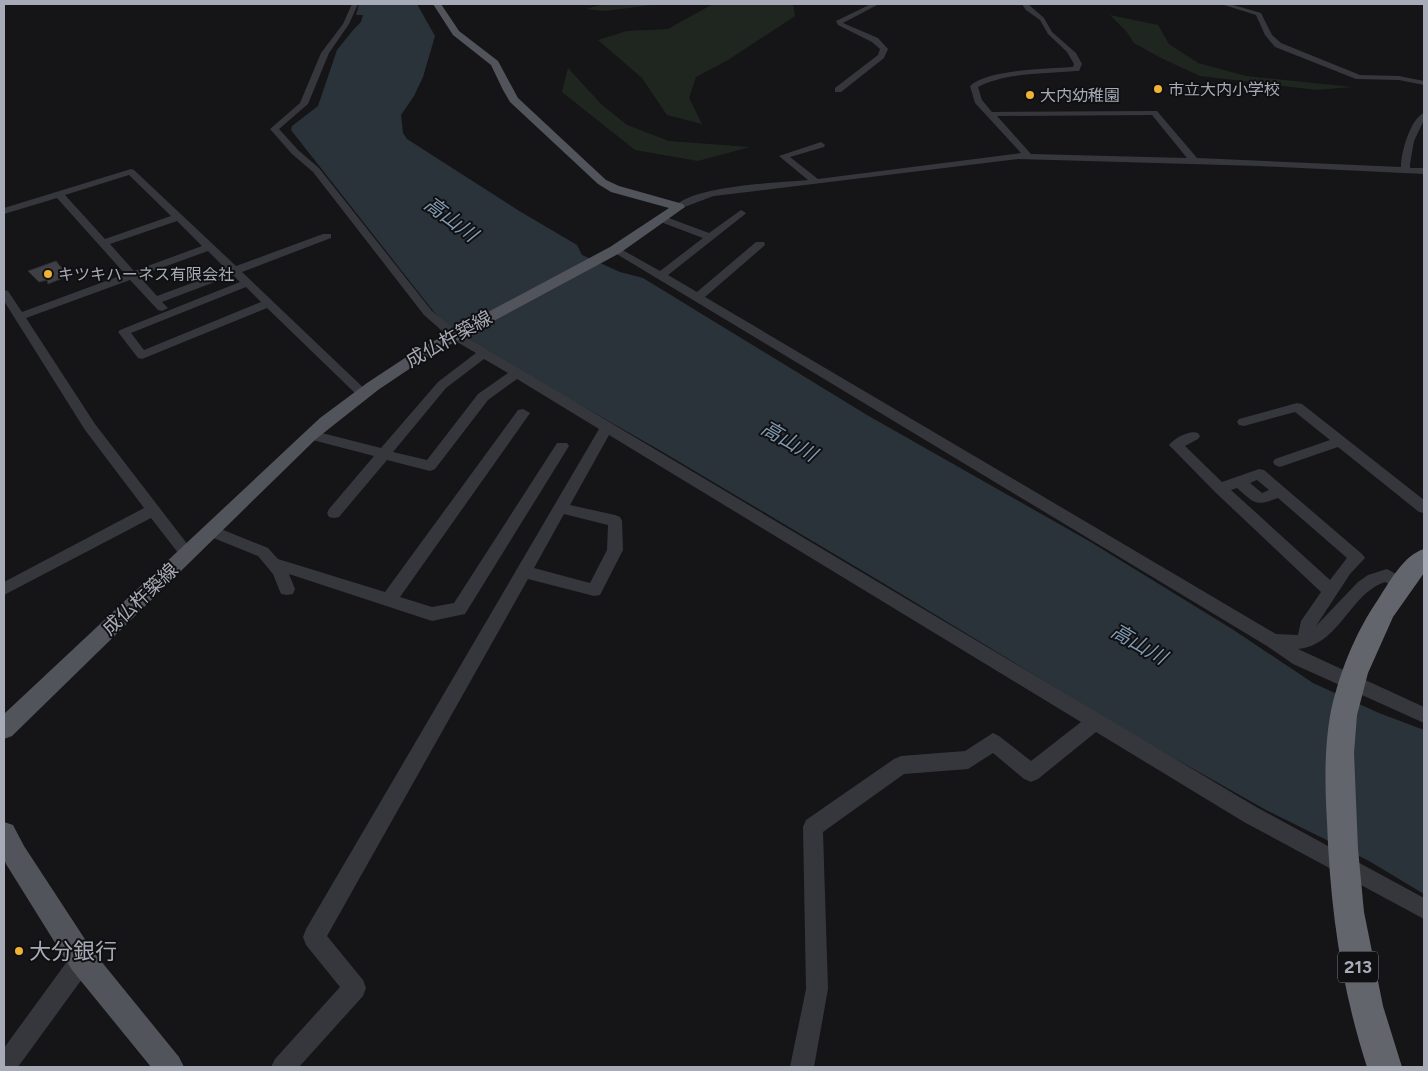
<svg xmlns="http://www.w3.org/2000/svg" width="1428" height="1071" font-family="Figtree,'Noto Sans JP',sans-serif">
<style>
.green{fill:#1f2620}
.water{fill:#2b333a}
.building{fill:#3f4044;stroke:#2f2f33}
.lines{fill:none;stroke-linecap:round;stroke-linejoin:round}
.minor{fill:#36373c;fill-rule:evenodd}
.major{fill:#52545b;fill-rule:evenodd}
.highway{fill:#62656c;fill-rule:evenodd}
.poi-dot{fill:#f0b333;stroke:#101012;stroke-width:2}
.labels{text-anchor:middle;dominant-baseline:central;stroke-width:4;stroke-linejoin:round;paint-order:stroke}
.far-poi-label{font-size:16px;fill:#a7abb7;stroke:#101012;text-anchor:start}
.shield{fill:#101012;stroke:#7a7c86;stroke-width:1}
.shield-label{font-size:18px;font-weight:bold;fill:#a7abb7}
.street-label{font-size:19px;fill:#a7abb7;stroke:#101012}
.water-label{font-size:20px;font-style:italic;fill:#7e99b2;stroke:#101012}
.near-poi-label{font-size:22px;fill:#a7abb7;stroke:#101012;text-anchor:start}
</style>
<rect width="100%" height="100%" fill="#151517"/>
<path class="green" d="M604,4H660L605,11L586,9Z
M713,4H793L795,16L728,60L696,77L689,98L702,124L667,115L642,78L598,40L627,31L668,29Z
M1110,15L1158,25L1169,44L1198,63L1246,76L1352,87L1317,90L1200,76L1161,58L1134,43L1126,31Z
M568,68L601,104L627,125L669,141L750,147L698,161L635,150L562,92Z"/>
<path class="water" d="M359,4H417L435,36L423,77L414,96L401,115L403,133L407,139L521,212L577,245L582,255L620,272L643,278L867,415L1089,541L1232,629L1313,683L1379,713L1424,730V894L1369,861L1266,810L1137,737L883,583L661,451L568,398L448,326L434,312L291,130L292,126L318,106L337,50L354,29L361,22L363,15H356Z"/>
<path class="building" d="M56,261L68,276L48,284L47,280L39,282L28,271Z"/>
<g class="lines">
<path class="minor" d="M352,4H358L349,24L329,53L308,104L279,129L298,150L319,168L432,311L458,332L1258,808L1424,898V919L1244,822L1096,732L1038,779L1031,782L1024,779L993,753L968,769L904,774L823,832L828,989L814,1067H790L806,989L803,827L806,820L894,759L901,756L965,751L993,733L999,736L1031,761L1081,722L609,435L570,505L615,515L620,517L622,521L623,550L600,595L594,596L528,579L327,936L363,980L366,988L363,996L299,1067H271L275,1059L340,987L306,945L303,937L306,929L599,429L517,379L488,400L435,469L430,471L387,460L339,517L334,518L329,517L327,513L329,509L374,456L305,438L303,435L305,432L310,430L381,448L438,382L476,353L450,338L424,315L313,172L292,154L270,129L300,103L321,53L343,24ZM484,359L508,373L478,394L427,460L393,452L446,388ZM564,514L608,525L607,550L590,583L534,568Z
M871,4H879L843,23L878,38L888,49L884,58L841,92H835V88L878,55L880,49L872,42L838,25L836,21Z
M1022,4H1028L1044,18L1052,32L1076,53L1082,64L1079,71H1076C1045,74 1006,72 978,87L982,100L992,112L1154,111H1157L1197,158L1401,167C1401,153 1410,119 1424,113V120L1414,141L1410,164V168H1424V174L1259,166L1018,159L714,196C707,198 679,210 676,209L674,207C693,185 777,183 808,180L779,156L821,142L825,145L824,147L790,157L818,179L1021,153L975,103L970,86C988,69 1048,69 1073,67L1074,64L1067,52L1048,34L1040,20L1026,10ZM1152,115L1187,158L1031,154L997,116Z
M1221,4H1230L1261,13L1272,35L1281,43L1360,75L1399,76L1424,81V85L1399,80L1356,79L1275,47L1265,35L1256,15Z
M131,169L134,170L236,266L323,234H331V238L242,272L369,393L363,397L358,396L267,308L142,359L138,358L118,332L120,330L240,282L233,275L162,302L168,308L162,311L158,310L130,280L26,318L95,424L195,554L192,558L187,560L182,558L151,518L4,595V582L144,508L85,430L4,301V290L8,291L22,312L125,274L57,198L4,214V208ZM129,175L171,216L105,239L65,195ZM177,221L202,246L134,271L110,244ZM208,251L227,270L157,296L139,276ZM246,287L261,302L144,350L131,333Z
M741,210L746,213L744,215L668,275L697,292L756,242H764L765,244L764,246L705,297L1276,634L1298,635L1301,621L1321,592L1215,492L1169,445C1175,438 1189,430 1198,433L1200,436L1198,439L1185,446L1222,482L1259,469L1264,470L1362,554L1365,558L1350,574L1316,626L1358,582L1368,575L1387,569L1407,580L1409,584L1407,588L1401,590L1385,582C1349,594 1340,645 1298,649L1424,707V723L1293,664L1267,646L610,250L611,248H619L660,271L703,238L658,221V217H666L709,233ZM1257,480L1269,490L1262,493L1250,483ZM1237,488C1255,503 1254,507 1278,498L1347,558L1330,580L1231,490Z
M1297,403L1302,404L1424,500V513L1419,512L1338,447L1280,467L1275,465L1273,462L1275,459L1330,440L1295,412L1244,426L1239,425L1237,422L1239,419Z
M523,409L530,413L528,416L400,597L432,607L454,603L557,443H567L569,446L465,614L432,621L289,574L295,589L293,594L287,595L281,594L273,574L258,556L206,535L204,531L206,527L211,525L216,527L268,548L278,559L385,592L518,410Z
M82,949L90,952L93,960L90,968L18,1067H4V1048L74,952Z"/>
<path class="major" d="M433,4H441L459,31L498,61L518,98L606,180L619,186L683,204L685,207L620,253L427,357L378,390L316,439L12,736L4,739V714L320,418L367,383L417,350L610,247L669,208L611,192L598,184L510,102L503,90L491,65L453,35Z
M4,822L13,825L24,846L92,950L179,1057L184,1067H151L72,970L6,864L4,859Z"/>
<path class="highway" d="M1424,549V573L1393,617L1368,673L1357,715L1354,753L1358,849L1364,912L1383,1006L1402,1067H1367C1341,987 1330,906 1327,822C1325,787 1324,751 1330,716C1338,675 1355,633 1379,598C1390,581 1404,555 1424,549Z"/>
</g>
<g class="poi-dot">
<circle cx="1158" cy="89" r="5"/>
<circle cx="1030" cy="95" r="5"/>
<circle cx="48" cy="274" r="5"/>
<circle cx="19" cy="951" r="5"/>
</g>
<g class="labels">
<g class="far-poi-label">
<text x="1168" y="89">市立大内小学校</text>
<text x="1040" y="95">大内幼稚園</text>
<text x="58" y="274">キツキハーネス有限会社</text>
</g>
<rect class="shield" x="1338" y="951.5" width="40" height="31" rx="4"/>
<g class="shield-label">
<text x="1358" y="967">213</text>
</g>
<g class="street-label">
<text transform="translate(449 339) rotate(-29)">成仏杵築線</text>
<text transform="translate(140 599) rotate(-43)">成仏杵築線</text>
</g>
<g class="water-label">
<text transform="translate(451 219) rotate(37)">高山川</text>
<text transform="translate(789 441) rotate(30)">高山川</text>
<text transform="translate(1139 644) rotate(30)">高山川</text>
</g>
<g class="near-poi-label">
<text x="29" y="951">大分銀行</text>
</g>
</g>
<rect width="1428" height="1071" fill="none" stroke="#a7abb7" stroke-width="10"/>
</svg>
